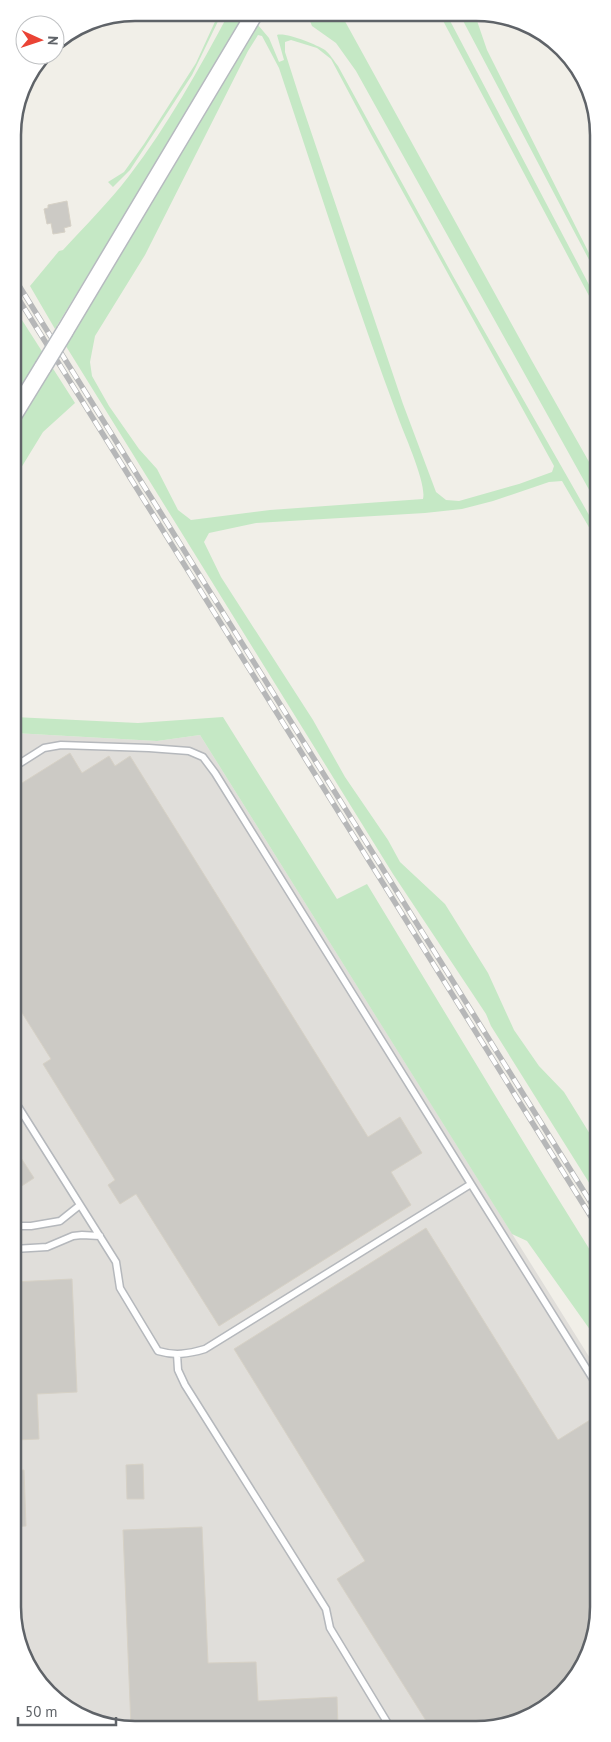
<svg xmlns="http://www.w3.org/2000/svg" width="611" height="1742" font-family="'PT Sans',sans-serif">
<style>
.industrial{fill:#e0deda}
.green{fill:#c5e8c5;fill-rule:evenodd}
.building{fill:#cccac5;stroke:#d6d1c6}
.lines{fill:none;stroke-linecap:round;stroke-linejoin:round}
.lane-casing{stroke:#b5b8bc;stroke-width:9}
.secondary-casing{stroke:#b6babf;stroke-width:19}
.lane{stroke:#fff;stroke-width:6}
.secondary{stroke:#fff;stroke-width:16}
.rail-casing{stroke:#b6b7b8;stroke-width:5.5}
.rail{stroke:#fff;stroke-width:4;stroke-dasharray:11;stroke-linecap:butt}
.secondary-bridge-casing{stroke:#b6babf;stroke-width:19;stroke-linecap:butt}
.secondary-bridge{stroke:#fff;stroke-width:16}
.rim{fill:none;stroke:#5f6368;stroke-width:2.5}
</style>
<rect width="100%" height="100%" fill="#f1efe8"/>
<path class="industrial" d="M14,733L157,741L200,735L598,1371V1615L589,1654L568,1688L538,1713L500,1727H111L49,1694L15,1631Z"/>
<path class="green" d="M219,13H222L192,75L130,170L113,187L108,182L124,172L144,144L196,63Z
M229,13H245L186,114L55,329L30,286L59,251L63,250C85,226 109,202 129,176C168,125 199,69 229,13Z
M307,14H341L532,361L597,476V504L356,71L336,43L312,26Z
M440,15H447L596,298V309Z
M460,15H475L487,50L596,267V273Z
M258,25L269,38L279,62L284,60L277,35C286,32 317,45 325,50C330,54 334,61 338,66L453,276L597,529V541L562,481L549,482L493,501L462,509L425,513L256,523L209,533L204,542L221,577L313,720L345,777L388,840L400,862L445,904L488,973L514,1030L539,1066L564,1092L598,1147V1197L491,1026L486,1014L393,874L64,343ZM258,35L262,36L279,68C318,185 355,302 398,417C404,434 427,484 423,499L270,510L191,520L178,510L157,469L139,449L109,406L92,376L90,362L95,336L145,255L248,51ZM291,40L317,48L331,59L372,136L554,466L552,472L519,484L459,501L446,500L436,492L403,404L301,102L285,52V42Z
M13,306L75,403L43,432L13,481V433L50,372L13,403Z
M14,717L138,723L223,717L337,899L367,884L544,1176L598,1263V1341L527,1241L512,1234L200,735L157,741L14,733Z"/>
<path class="building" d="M67,201L71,226L64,228L65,232L53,234L51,223L47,224L44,209L48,208V205Z
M70,753L82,773L109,756L115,766L130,756L368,1137L400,1117L422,1153L391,1172L411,1205L219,1326L136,1194L120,1204L108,1185L115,1180L43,1064L51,1059L14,1000V788Z
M14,1147L34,1178L14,1191Z
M426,1228L558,1440L598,1415V1615L589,1654L568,1688L535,1714L500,1727H430L337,1579L365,1561L234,1349Z
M72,1279L77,1392L37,1394L39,1439L15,1440L14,1282Z
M143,1464L144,1499H127L126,1465Z
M15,1470H24L26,1526L15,1527Z
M202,1527L208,1663L256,1662L258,1701L337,1697L338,1727H131L123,1530Z"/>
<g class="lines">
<defs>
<path id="lane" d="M14,767L44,748L61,745L149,748L189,751L203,757L215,773L471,1184L205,1349C188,1354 175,1356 158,1351L120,1288L116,1262L14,1100
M471,1184L598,1387
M14,1226H31L60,1221L80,1205
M14,1249L47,1247L73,1236L82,1235L100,1236
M177,1354L178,1370L185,1385L326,1609L330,1628L390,1727"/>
<path id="secondary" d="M65,331L255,13
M13,416L43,367"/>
</defs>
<use href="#lane" class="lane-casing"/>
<use href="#secondary" class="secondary-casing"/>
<use href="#lane" class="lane"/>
<use href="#secondary" class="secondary"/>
<defs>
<path id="rail" d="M13,276L598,1214
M13,290L598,1228"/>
</defs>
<use href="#rail" class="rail-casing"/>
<use href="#rail" class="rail"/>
<defs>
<path id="secondary-bridge" d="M43,367L65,331"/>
</defs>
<use href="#secondary-bridge" class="secondary-bridge-casing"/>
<use href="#secondary-bridge" class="secondary-bridge"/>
</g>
<path d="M0 0H611V1742H0ZM135 21H476A114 114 0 0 1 590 135V1607A114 114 0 0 1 476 1721H135A114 114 0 0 1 21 1607V135A114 114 0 0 1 135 21Z" fill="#fff" fill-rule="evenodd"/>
<path class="rim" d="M135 21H476A114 114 0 0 1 590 135V1607A114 114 0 0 1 476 1721H135A114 114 0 0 1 21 1607V135A114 114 0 0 1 135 21Z"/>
<g transform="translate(40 40) rotate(93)"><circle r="24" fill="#ffffff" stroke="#bfc1c3"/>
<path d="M0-4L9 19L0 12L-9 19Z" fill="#ea4335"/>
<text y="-8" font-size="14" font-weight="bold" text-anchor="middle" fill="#5f6368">N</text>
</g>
<path d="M18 1717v8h98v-8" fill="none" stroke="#5f6368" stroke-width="2.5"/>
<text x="25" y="1717" font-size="15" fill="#5f6368" stroke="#ffffff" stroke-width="4" paint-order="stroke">50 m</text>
</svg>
